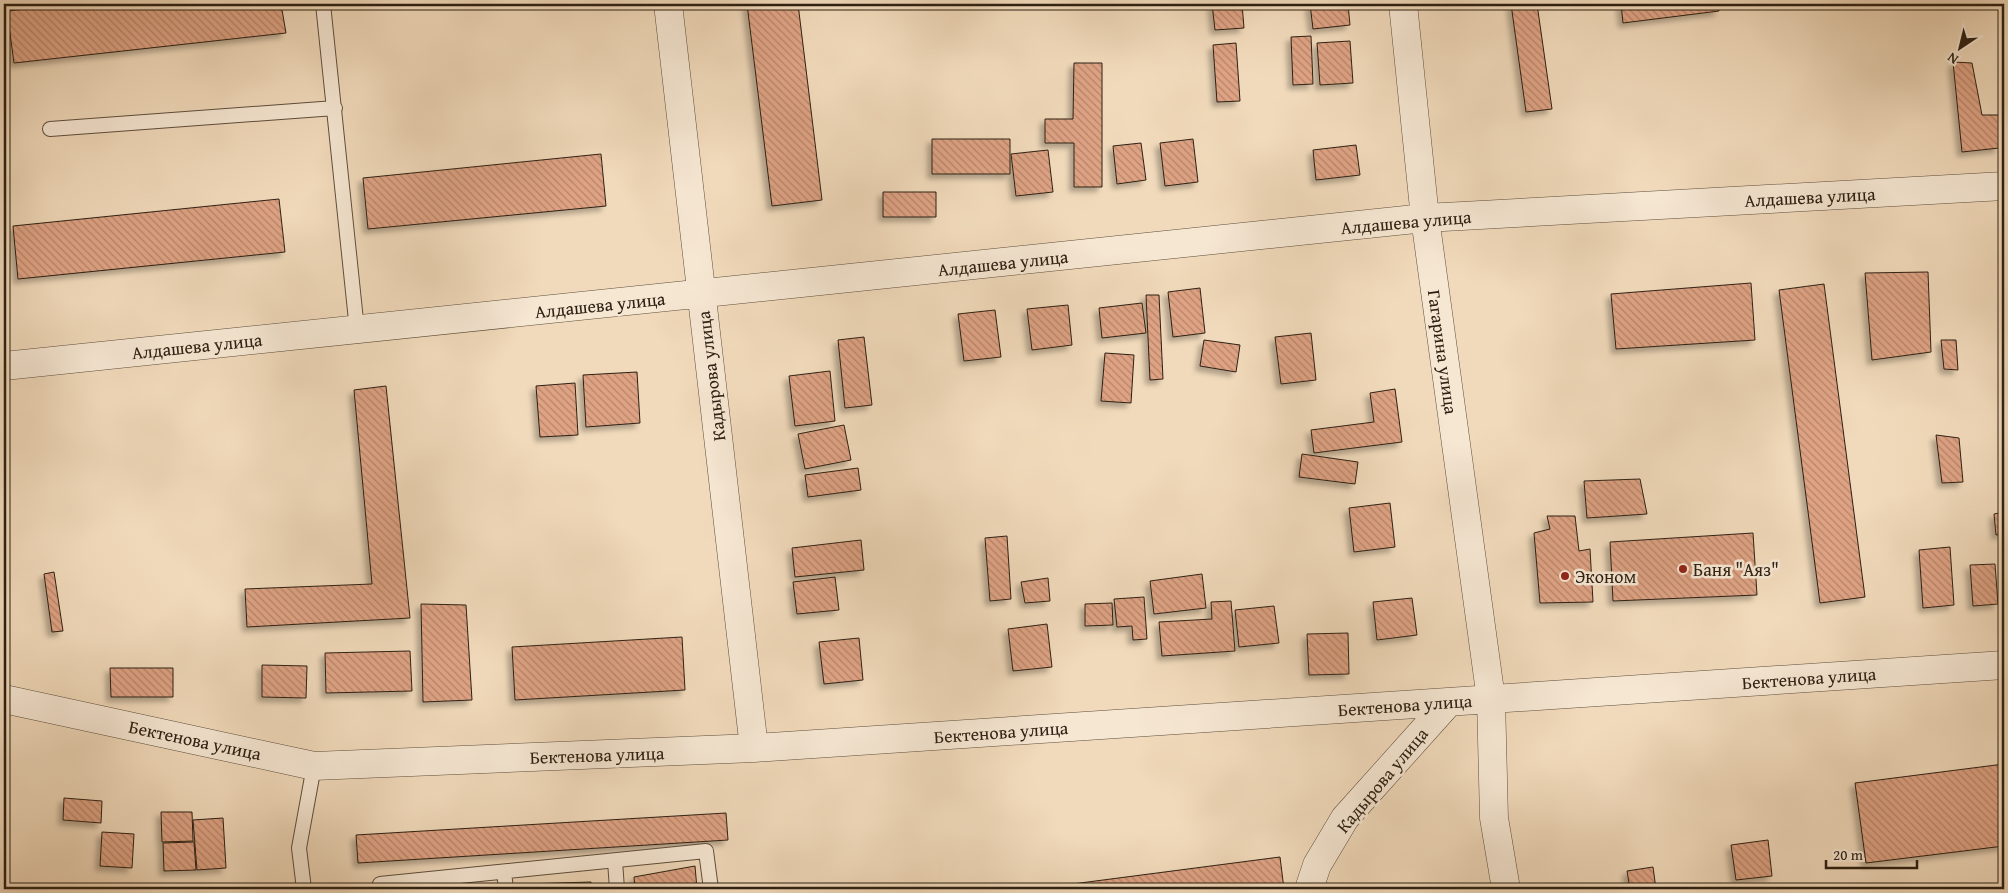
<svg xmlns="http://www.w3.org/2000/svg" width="2008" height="893" font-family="'Gentium Book Plus',serif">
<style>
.building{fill:url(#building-back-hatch);stroke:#2d2013;filter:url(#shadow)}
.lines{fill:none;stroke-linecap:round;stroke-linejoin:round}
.lane-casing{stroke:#5e4e3d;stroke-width:16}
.street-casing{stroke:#5e4e3d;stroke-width:29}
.lane{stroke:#f6e7d3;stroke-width:14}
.street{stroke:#f6e7d3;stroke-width:28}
.poi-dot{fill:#8f2418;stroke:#f6e7d3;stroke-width:2}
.labels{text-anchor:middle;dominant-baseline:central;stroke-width:5;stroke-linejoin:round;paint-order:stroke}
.street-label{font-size:18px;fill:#2d2013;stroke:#f6e7d3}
.poi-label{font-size:18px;fill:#2d2013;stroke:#f6e7d3;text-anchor:start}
</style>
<defs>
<pattern id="building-back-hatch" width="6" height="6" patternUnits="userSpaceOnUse" patternTransform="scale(1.25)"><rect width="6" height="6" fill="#dfa384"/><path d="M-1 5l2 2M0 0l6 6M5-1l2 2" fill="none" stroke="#b5846b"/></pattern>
<filter id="shadow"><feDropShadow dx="-4.5" dy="4.5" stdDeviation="2.5" flood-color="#0004"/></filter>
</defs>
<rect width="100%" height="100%" fill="#f1dabb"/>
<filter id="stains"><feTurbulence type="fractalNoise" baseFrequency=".004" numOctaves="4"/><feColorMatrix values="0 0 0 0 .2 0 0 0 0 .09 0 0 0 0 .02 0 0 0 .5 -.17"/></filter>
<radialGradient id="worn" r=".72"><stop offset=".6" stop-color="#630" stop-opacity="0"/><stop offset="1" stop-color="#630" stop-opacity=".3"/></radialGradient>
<path class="building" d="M72,4H281L286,33L14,63L7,11Z
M747,4H798L822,200L772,206Z
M1212,4H1242L1244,28L1215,30Z
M1310,4H1348L1350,25L1313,29Z
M1511,4H1537L1552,109L1526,112Z
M1621,4H1718L1719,11L1623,23Z
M1311,36L1313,84L1293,85L1291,37Z
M1350,41L1353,83L1320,85L1317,43Z
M1236,43L1240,101L1217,102L1213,45Z
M1953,62L1972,63L1982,115H1999V148L1962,152Z
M1074,63H1102V187H1074V143H1045V119H1073Z
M932,139H1010V174H932Z
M1193,139L1198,182L1165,186L1160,143Z
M1141,143L1146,180L1117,184L1113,146Z
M1356,145L1360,175L1316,180L1313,150Z
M1048,150L1053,192L1016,196L1011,154Z
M601,154L606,206L368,229L363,178Z
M883,192H936V217H883Z
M279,199L285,252L18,279L13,226Z
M1928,272L1931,352L1872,360L1865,273Z
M1751,283L1755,340L1616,349L1611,294Z
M1824,284L1865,597L1820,603L1779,290Z
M1200,288L1205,333L1173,337L1168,292Z
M1146,295H1159L1163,379L1150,380Z
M1142,303L1146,333L1102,338L1099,308Z
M1068,305L1072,345L1032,350L1027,309Z
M995,310L1001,357L964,361L958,314Z
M1311,333L1316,380L1281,384L1275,337Z
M864,337L872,405L845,408L838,340Z
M1204,340L1240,345L1236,372L1200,366Z
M1941,340H1956L1958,370L1944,369Z
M1105,353L1134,355L1131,403L1101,401Z
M830,371L835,421L795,426L789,376Z
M637,372L640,423L586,427L583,375Z
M575,383L578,435L540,437L536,386Z
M386,386L410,618L247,627L245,589L372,584L354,390Z
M1395,389L1402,442L1314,453L1311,430L1374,422L1370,393Z
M844,425L851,460L805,469L798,434Z
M1936,435L1959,438L1963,482L1942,483Z
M1302,454L1358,462L1355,484L1299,477Z
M858,468L861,490L808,497L805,475Z
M1640,479L1647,514L1587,518L1584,481Z
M1390,503L1395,547L1354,552L1349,508Z
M2004,512V534L1996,535L1994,514Z
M1547,516H1575L1579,551L1590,549L1593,602L1540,603L1534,533L1550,529Z
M1753,533L1757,595L1613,601L1610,542Z
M1007,536L1011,599L990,601L985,538Z
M861,540L864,570L795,577L792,548Z
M1950,547L1954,605L1923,608L1919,550Z
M1995,564L1998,604L1973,606L1970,565Z
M54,572L63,631L52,632L44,574Z
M1202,574L1206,608L1154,614L1150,581Z
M835,577L839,610L797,614L793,582Z
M1048,578L1050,601L1025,603L1021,582Z
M1144,597L1147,639L1133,640L1132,626L1117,627L1114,599Z
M1412,598L1417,635L1377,640L1373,602Z
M1231,601L1235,651L1162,656L1159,622L1212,619L1211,602Z
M1112,603L1113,625L1085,626V604Z
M421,604L466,605L472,700L423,702Z
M1274,606L1279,643L1239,647L1235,610Z
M1047,624L1052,667L1013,671L1008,629Z
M1348,633L1349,674L1309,675L1307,634Z
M682,637L685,690L515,700L512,647Z
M859,638L863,680L824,684L819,642Z
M410,651L412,691L326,693L325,653Z
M262,665L307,666L306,698L262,697Z
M110,668H173V697H111Z
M2004,764V846L1866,863L1855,783Z
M64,798L102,801L101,823L63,820Z
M161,812H192L193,841L162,842Z
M726,813L728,840L358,863L356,835Z
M223,818L226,868L197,870L193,820Z
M102,832L134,834L132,868L100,866Z
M1768,840L1772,876L1736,880L1731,845Z
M194,842L196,870L164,871L163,843Z
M1280,857L1284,889H1034Z
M695,866L697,889H635L634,877Z
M1653,867L1656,889H1630L1627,871Z
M591,882L592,889H525V884Z"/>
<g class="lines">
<defs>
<path id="lane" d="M323,4L357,330
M50,129L335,108
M615,861L617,889
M504,872L506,889
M304,889L299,848L314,766
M381,889L380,884L706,851L711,889"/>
<path id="street" d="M668,4L754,748
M1403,4L1425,218L1491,699L1494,818L1506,889
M4,366L1425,218L2004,186
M4,699L314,766L754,748L2004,665
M1309,889L1317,865L1345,818L1449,702"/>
</defs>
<use href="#lane" class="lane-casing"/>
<use href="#street" class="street-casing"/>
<use href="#lane" class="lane"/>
<use href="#street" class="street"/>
</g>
<g class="poi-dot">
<circle cx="1683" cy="569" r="5"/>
<circle cx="1565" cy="576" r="5"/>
</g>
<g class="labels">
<g class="street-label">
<text transform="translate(1810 197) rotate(-3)">Алдашева улица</text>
<text transform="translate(1406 222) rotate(-5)">Алдашева улица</text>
<text transform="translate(1003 263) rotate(-6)">Алдашева улица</text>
<text transform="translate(600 305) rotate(-6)">Алдашева улица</text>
<text transform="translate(197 346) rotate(-6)">Алдашева улица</text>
<text transform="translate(1443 352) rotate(82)">Гагарина улица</text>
<text transform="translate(711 376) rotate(-97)">Кадырова улица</text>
<text transform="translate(1809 678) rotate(-4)">Бектенова улица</text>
<text transform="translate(1405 705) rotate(-4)">Бектенова улица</text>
<text transform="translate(1001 732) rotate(-4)">Бектенова улица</text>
<text transform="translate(195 740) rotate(12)">Бектенова улица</text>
<text transform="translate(597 755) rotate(-2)">Бектенова улица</text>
<text transform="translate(1382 780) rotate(-50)">Кадырова улица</text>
</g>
<g class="poi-label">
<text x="1693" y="569">Баня "Аяз"</text>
<text x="1575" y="576">Эконом</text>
</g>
</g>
<rect width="2008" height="893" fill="none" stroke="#f1dabb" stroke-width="20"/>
<rect x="5" y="5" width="1998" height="883" fill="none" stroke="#2d2013" stroke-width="2.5"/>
<rect x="10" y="10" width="1988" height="873" fill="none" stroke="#2d2013"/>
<g transform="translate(1960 48) rotate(215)" stroke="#f6e7d3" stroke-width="4" paint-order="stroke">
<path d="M0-4L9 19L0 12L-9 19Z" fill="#2d2013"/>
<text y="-8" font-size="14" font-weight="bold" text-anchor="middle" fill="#2d2013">N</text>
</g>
<path d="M1826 860v8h91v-8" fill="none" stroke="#2d2013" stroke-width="2.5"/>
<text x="1833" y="860" font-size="15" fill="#2d2013" stroke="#f6e7d3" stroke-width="4" paint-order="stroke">20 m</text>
<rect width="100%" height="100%" filter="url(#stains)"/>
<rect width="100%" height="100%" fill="url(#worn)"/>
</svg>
